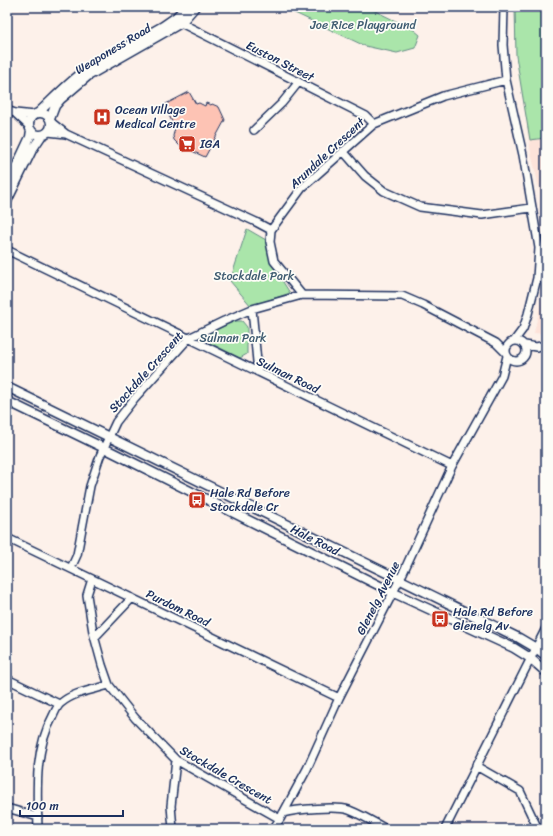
<svg xmlns="http://www.w3.org/2000/svg" width="553" height="836" font-family="Sriracha,sans-serif">
<style>
.built{fill:#fde3da}
.green{fill:#aae5aa;stroke:#628a84}
.building{fill:#fdc3b4;stroke:#1b2f5e}
.lines{fill:none;stroke-linecap:round;stroke-linejoin:round}
.minor-casing{stroke:#1b2f5e;stroke-width:10}
.major-casing{stroke:#1b2f5e;stroke-width:11}
.minor{stroke:#fdfcf7;stroke-width:7}
.major{stroke:#fdfcf7;stroke-width:8}
.labels{text-anchor:middle;dominant-baseline:central;stroke-width:3.5;stroke-linejoin:round;paint-order:stroke}
.park-label{font-size:12px;fill:#3f5c71;stroke:#fdfcf7}
.street-label{font-size:12px;fill:#1b2f5e;stroke:#fdfcf7}
.poi-label{font-size:12px;fill:#1b2f5e;stroke:#fdfcf7;text-anchor:start}
</style>
<rect width="100%" height="100%" fill="#fdf1ea"/>
<filter id="ink" filterUnits="userSpaceOnUse"><feTurbulence type="fractalNoise" baseFrequency=".025" numOctaves="2"/><feDisplacementMap in="SourceGraphic" scale="8" xChannelSelector="R" yChannelSelector="G"/><feConvolveMatrix kernelMatrix="1 2 1 2 8 2 1 2 1" color-interpolation-filters="sRGB"/></filter>
<g filter="url(#ink)">
<path class="built" d="M515,7H546V217L531,153L516,56Z
M546,273V334L534,333L543,293Z"/>
<path class="green" d="M282,7H367L414,30L420,35L415,48L397,53L365,46Z
M515,7H546V138L530,140L516,56Z
M247,229L266,240L271,263L290,293L251,306L230,281Z
M235,321H242L247,327V354L240,358L208,342L207,337L210,333Z"/>
<path class="building" d="M189,92L196,104L199,103L205,106L206,103L211,105L212,104L219,107L225,120L205,157L183,147V149L174,140L173,136L175,128L164,105Z"/>
<g class="lines">
<defs>
<path id="minor" d="M504,7L503,45L506,80L523,155L539,248L537,278L528,314L523,329L514,341
M178,19L181,23L366,116L374,124
M7,110L15,113L35,115
M15,113L29,126
M51,122L66,134L256,222L271,230
M254,130L282,103L298,83
M48,132L66,134
M343,151L365,176L384,191L420,207L482,215L531,208
M7,250L452,466
M302,295L274,261L270,242L271,230L302,188L374,124L443,96L506,80
M252,309L258,372
M506 351a10 10 0 1 1 20 0a10 10 0 1 1-20 0Z
M525,345L536,347L546,345
M7,538L339,698
M71,568L77,555L90,486L100,456L116,422L134,399L189,338L224,321L252,309L302,295L402,296L423,305L496,343L506,353
M92,579L87,595L93,632L102,665L109,685L135,718L176,760L280,819
M95,637L132,598
M7,679L59,704
M476,766L520,791L538,829
M7,808L38,817
M283,813C296,809 338,806 349,810C362,815 374,822 386,829
M38,829C37,791 34,750 53,716C55,712 57,706 61,703C74,692 93,690 109,685
M173,829L171,806L176,760
M273,829L280,819L307,769L339,698L403,573L452,466L502,376L507,356
M445,829L546,628"/>
<path id="major" d="M38,113C54,98 69,82 87,69L163,26L176,17L186,7
M29 124a11 11 0 1 1 22 0a11 11 0 1 1-22 0Z
M50,119L55,106L61,99L88,76L181,23L195,7
M7,186L30,137L31,130
M7,201L32,150L42,135
M7,387L519,638L536,648L546,656
M7,401L104,448L394,593L514,648L530,658L546,672"/>
</defs>
<use href="#minor" class="minor-casing"/>
<use href="#major" class="major-casing"/>
<use href="#minor" class="minor"/>
<use href="#major" class="major"/>
</g>
</g>
<defs>
<symbol id="hospital-square" viewBox="-11 -11 22 22"><rect x="-9" y="-9" width="18" height="18" rx="4" fill="#c8321e" stroke="#fdfcf7"/><path d="M-5-5h3v3.5h4V-5h3V5h-3V1.5h-4V5h-3Z" fill="#fff"/></symbol>
<symbol id="supermarket-square" viewBox="-11 -11 22 22"><rect x="-9" y="-9" width="18" height="18" rx="4" fill="#c8321e" stroke="#fdfcf7"/><path d="M-6-5.5h2.5l.6 2H6L4.5 2H-2.5L-4.4-4H-6ZM-1.5 3.2a1.3 1.3 0 1 0 .1 0ZM3 3.2a1.3 1.3 0 1 0 .1 0Z" fill="#fff"/></symbol>
<symbol id="bus-square" viewBox="-11 -11 22 22"><rect x="-9" y="-9" width="18" height="18" rx="4" fill="#c8321e" stroke="#fdfcf7"/><path d="M-5-6H5V4H4V6H2V4H-2V6H-4V4H-5ZM-3.5-4V0h7V-4ZM-3.5 1.2v1.5H-2V1.2ZM2 1.2v1.5H3.5V1.2Z" fill="#fff"/></symbol>
</defs>
<g fill-rule="evenodd">
<use href="#hospital-square" x="92" y="107" width="20" height="20"/>
<use href="#supermarket-square" x="177" y="134" width="20" height="20"/>
<use href="#bus-square" x="187" y="490" width="20" height="20"/>
<use href="#bus-square" x="430" y="609" width="20" height="20"/>
</g>
<g class="labels">
<g class="park-label">
<text x="363" y="25">Joe Rice Playground</text>
<text x="254" y="276">Stockdale Park</text>
<text x="233" y="338">Sulman Park</text>
</g>
<g class="street-label">
<text transform="translate(113 49) rotate(-31)">Weaponess Road</text>
<text transform="translate(280 61) rotate(27)">Euston Street</text>
<text transform="translate(327 153) rotate(-43)">Arundale Crescent</text>
<text transform="translate(146 372) rotate(-48)">Stockdale Crescent</text>
<text transform="translate(288 375) rotate(26)">Sulman Road</text>
<text transform="translate(315 540) rotate(27)">Hale Road</text>
<text transform="translate(378 598) rotate(-63)">Glenelg Avenue</text>
<text transform="translate(178 608) rotate(26)">Purdom Road</text>
<text transform="translate(226 775) rotate(30)">Stockdale Crescent</text>
</g>
<g class="poi-label">
<text x="115" y="110">Ocean Village<tspan x="115" dy="14">Medical Centre</tspan></text>
<text x="200" y="144">IGA</text>
<text x="210" y="493">Hale Rd Before<tspan x="210" dy="14">Stockdale Cr</tspan></text>
<text x="453" y="612">Hale Rd Before<tspan x="453" dy="14">Glenelg Av</tspan></text>
</g>
</g>
<rect width="553" height="836" fill="none" stroke="#fdfcf7" stroke-width="24"/>
<rect x="12" y="12" width="529" height="812" fill="none" stroke="#1b2f5e" stroke-width="1.5" filter="url(#ink)"/>
<path d="M20 810v6h103v-6" fill="none" stroke="#1b2f5e" stroke-width="2"/>
<text x="26" y="810" font-size="12" fill="#1b2f5e" stroke="#fdfcf7" stroke-width="3" paint-order="stroke">100 m</text>
</svg>
